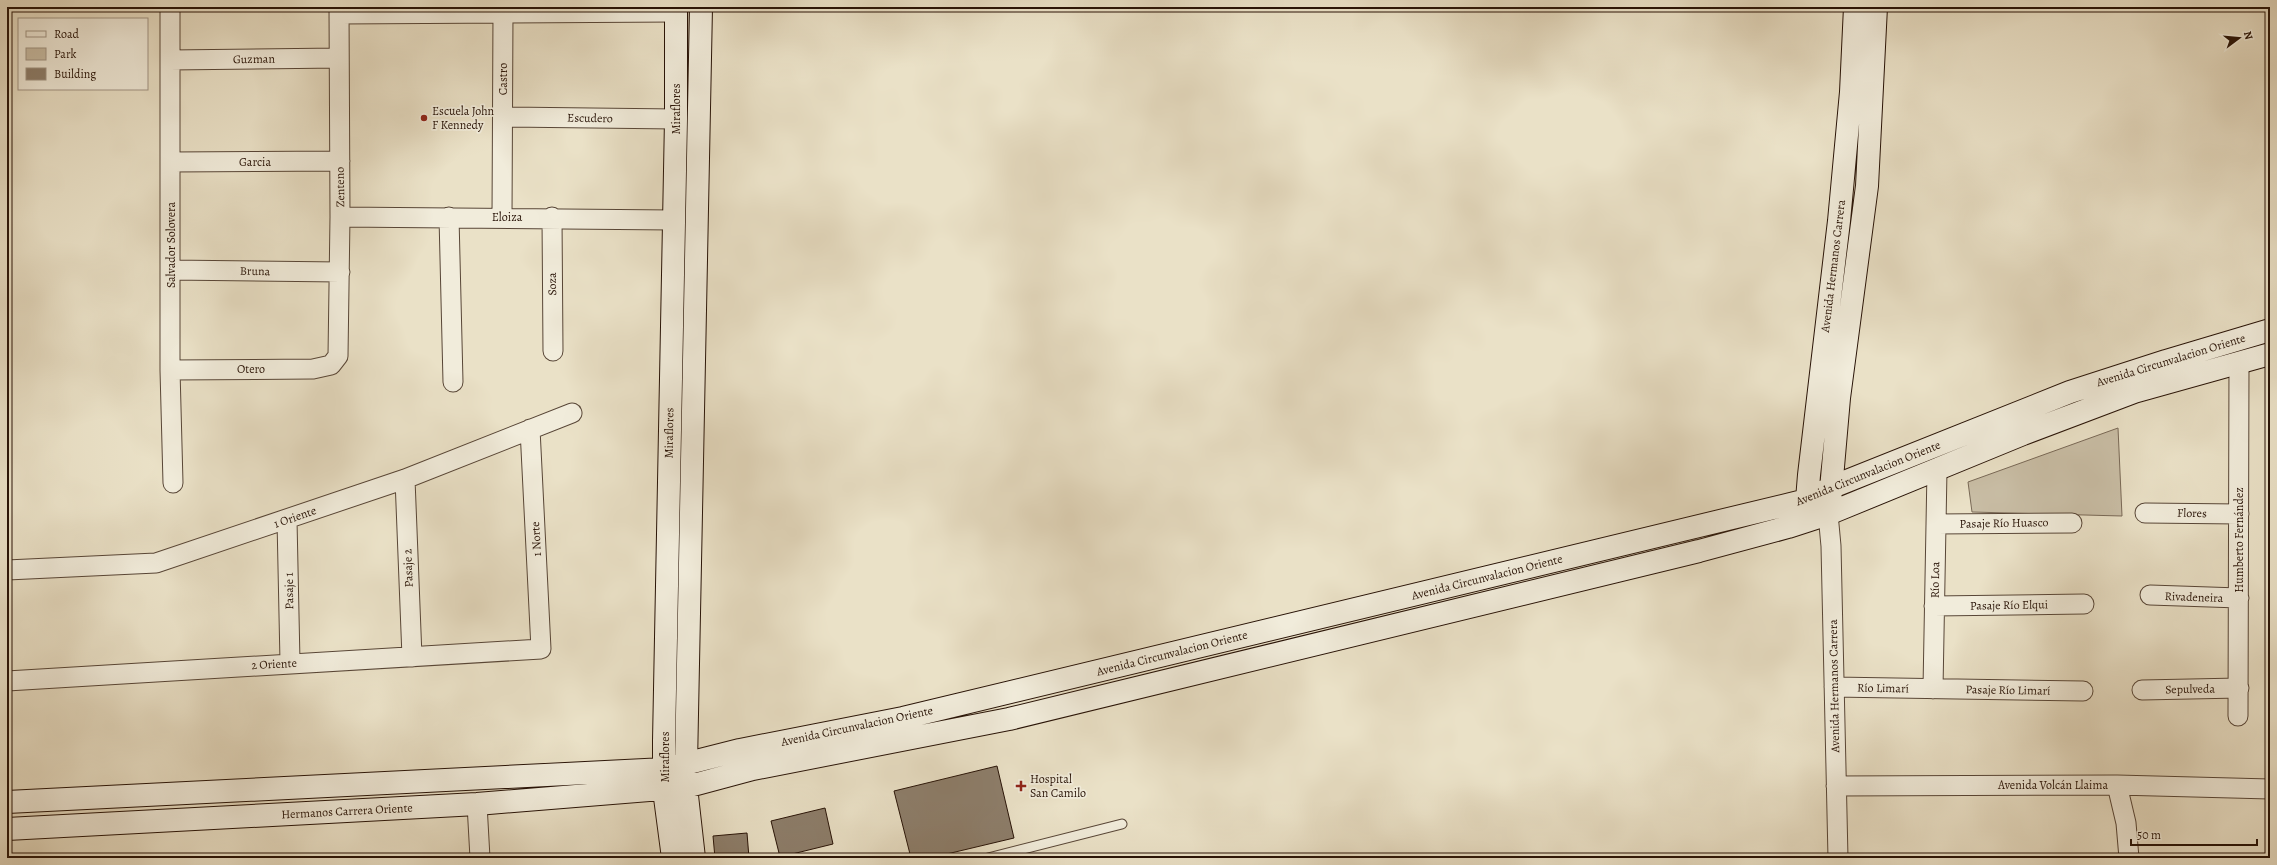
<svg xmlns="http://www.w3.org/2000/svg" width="2277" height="865" font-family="Alegreya,serif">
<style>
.green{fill:#c9bea6;stroke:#786856}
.building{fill:#8d7e6b;stroke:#281307}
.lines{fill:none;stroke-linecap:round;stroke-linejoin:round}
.lane-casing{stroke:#584637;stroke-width:11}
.street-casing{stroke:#584637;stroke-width:21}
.secondary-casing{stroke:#281307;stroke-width:24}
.lane{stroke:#f1ecdb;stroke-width:9}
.street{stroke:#f1ecdb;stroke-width:19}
.secondary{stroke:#f1ecdb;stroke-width:22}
.poi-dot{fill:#8f2418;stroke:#f1ecdb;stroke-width:1.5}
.labels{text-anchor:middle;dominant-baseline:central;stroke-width:3.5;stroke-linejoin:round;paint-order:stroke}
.street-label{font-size:12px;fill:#281307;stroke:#f1ecdb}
.poi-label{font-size:12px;fill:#281307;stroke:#f1ecdb;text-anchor:start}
</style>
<rect width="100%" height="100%" fill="#eae1c7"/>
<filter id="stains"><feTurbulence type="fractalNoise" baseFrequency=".005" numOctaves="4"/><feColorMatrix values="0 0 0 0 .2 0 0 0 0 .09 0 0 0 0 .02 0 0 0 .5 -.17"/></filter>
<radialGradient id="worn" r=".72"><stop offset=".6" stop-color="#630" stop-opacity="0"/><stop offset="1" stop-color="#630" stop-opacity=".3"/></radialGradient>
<path class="green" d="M684,7H691L689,190L684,194Z
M2118,428L2122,516L1972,512L1968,482Z"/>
<path class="building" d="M997,766L1014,838L930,858H911L894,791Z
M825,808L833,844L780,857L771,821Z
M747,833L749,858H715L713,836Z"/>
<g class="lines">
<defs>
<path id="lane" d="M988,858L1122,824"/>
<path id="street" d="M170,7V370L173,483
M339,14L676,12
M170,60L339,58
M504,117L676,119
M171,162L340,161
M340,217L673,220
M449,217L453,382
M502,217L503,13
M552,217L553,351
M170,270L340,272
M170,370L313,369L331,365L338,356L340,217L339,7
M405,479L412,657
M2145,513L2239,514
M1828,514L1831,546L1838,858
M287,520L290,662
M1936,524L2072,523
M7,570L156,563L405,479L572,413
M2150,595L2239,598
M1934,606L2084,604
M7,681L541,649L530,429
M1834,687L2083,691
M1933,689L1937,470
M2142,690L2239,688
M2238,716L2239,363
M2117,785L2126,823L2129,858
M1836,786L2117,785L2270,789
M477,804L480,858"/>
<path id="secondary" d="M1830,501L1839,398L1867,186L1876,7
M1817,507L1807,500L1809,475L1839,221L1851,92L1855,7
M7,802L665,769L740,750L903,718L1807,500L1832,487L2070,392L2166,361L2270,330
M7,829L477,804L686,787L753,769L1009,719L1699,551L1788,527L1828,514L2023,434L2134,392L2270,354
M673,858L664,790V741L676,119V7
M694,858L686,787V765L701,7"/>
</defs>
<use href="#lane" class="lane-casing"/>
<use href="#street" class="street-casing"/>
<use href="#secondary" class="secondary-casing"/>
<use href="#lane" class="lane"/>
<use href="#street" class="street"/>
<use href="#secondary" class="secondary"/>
</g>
<g class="poi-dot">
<circle cx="424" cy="118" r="4"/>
<path d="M1019 780h4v4h4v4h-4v4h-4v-4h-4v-4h4z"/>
</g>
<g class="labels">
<g class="street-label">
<text transform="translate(254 59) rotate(-1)">Guzman</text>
<text transform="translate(503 79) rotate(-90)">Castro</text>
<text transform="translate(676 109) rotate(-90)">Miraflores</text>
<text transform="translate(590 118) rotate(1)">Escudero</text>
<text x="255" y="162">Garcia</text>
<text transform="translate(340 187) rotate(-91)">Zenteno</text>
<text x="507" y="217">Eloiza</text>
<text transform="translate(171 245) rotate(-90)">Salvador Solovera</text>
<text transform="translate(1833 266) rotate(-83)">Avenida Hermanos Carrera</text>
<text transform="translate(255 271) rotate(1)">Bruna</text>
<text transform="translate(552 284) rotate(-91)">Soza</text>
<text transform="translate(2171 360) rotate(-17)">Avenida Circunvalacion Oriente</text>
<text x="251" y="369">Otero</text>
<text transform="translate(669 433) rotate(-89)">Miraflores</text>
<text transform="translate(1868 473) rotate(-22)">Avenida Circunvalacion Oriente</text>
<text transform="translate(2192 513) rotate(1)">Flores</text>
<text transform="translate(295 517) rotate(-19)">1 Oriente</text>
<text transform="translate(2004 523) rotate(-1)">Pasaje Río Huasco</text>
<text transform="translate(536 539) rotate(-93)">1 Norte</text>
<text transform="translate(2239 540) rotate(-90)">Humberto Fernández</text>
<text transform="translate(408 568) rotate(-92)">Pasaje 2</text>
<text transform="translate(1487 577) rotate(-14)">Avenida Circunvalacion Oriente</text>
<text transform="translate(1935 580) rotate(-89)">Río Loa</text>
<text transform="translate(289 591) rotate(-91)">Pasaje 1</text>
<text transform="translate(2194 597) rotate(2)">Rivadeneira</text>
<text transform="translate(2009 605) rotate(-1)">Pasaje Río Elqui</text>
<text transform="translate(1172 653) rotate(-14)">Avenida Circunvalacion Oriente</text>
<text transform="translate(274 664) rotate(-3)">2 Oriente</text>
<text transform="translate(1834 686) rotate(-91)">Avenida Hermanos Carrera</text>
<text transform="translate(1883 688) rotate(1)">Río Limarí</text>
<text transform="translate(2190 689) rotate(-1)">Sepulveda</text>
<text transform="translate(2008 690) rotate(1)">Pasaje Río Limarí</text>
<text transform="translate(857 726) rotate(-12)">Avenida Circunvalacion Oriente</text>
<text transform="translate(665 757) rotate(-90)">Miraflores</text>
<text x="2053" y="785">Avenida Volcán Llaima</text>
<text transform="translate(347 811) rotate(-3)">Hermanos Carrera Oriente</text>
</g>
<g class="poi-label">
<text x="432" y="111">Escuela John<tspan x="432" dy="14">F Kennedy</tspan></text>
<text x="1030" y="779">Hospital<tspan x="1030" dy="14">San Camilo</tspan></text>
</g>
</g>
<rect width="2277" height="865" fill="none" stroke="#eae1c7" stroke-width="24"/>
<rect x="8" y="8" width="2261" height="849" fill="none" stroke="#281307" stroke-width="2"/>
<rect x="12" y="12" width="2253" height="841" fill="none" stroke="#281307"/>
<rect x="18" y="18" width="130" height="72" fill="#f1ecdb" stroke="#a19586"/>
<rect x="26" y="31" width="20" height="6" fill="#f1ecdb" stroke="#a19586"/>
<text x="54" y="38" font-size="12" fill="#281307">Road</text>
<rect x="26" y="48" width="20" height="12" fill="#c9bea6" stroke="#a19586"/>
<text x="54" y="58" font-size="12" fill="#281307">Park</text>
<rect x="26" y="68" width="20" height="12" fill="#8d7e6b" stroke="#a19586"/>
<text x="54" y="78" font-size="12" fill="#281307">Building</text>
<g transform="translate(2239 38) rotate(74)" stroke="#f1ecdb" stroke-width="3" paint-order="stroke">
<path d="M0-3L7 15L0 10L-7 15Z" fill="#281307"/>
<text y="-6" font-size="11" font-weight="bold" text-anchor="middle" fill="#281307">N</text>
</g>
<path d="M2131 839v6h126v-6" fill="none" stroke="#281307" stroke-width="2"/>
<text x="2137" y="839" font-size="12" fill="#281307" stroke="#f1ecdb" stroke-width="3" paint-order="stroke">50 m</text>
<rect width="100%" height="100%" filter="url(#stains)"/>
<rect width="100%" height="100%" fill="url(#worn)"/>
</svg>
